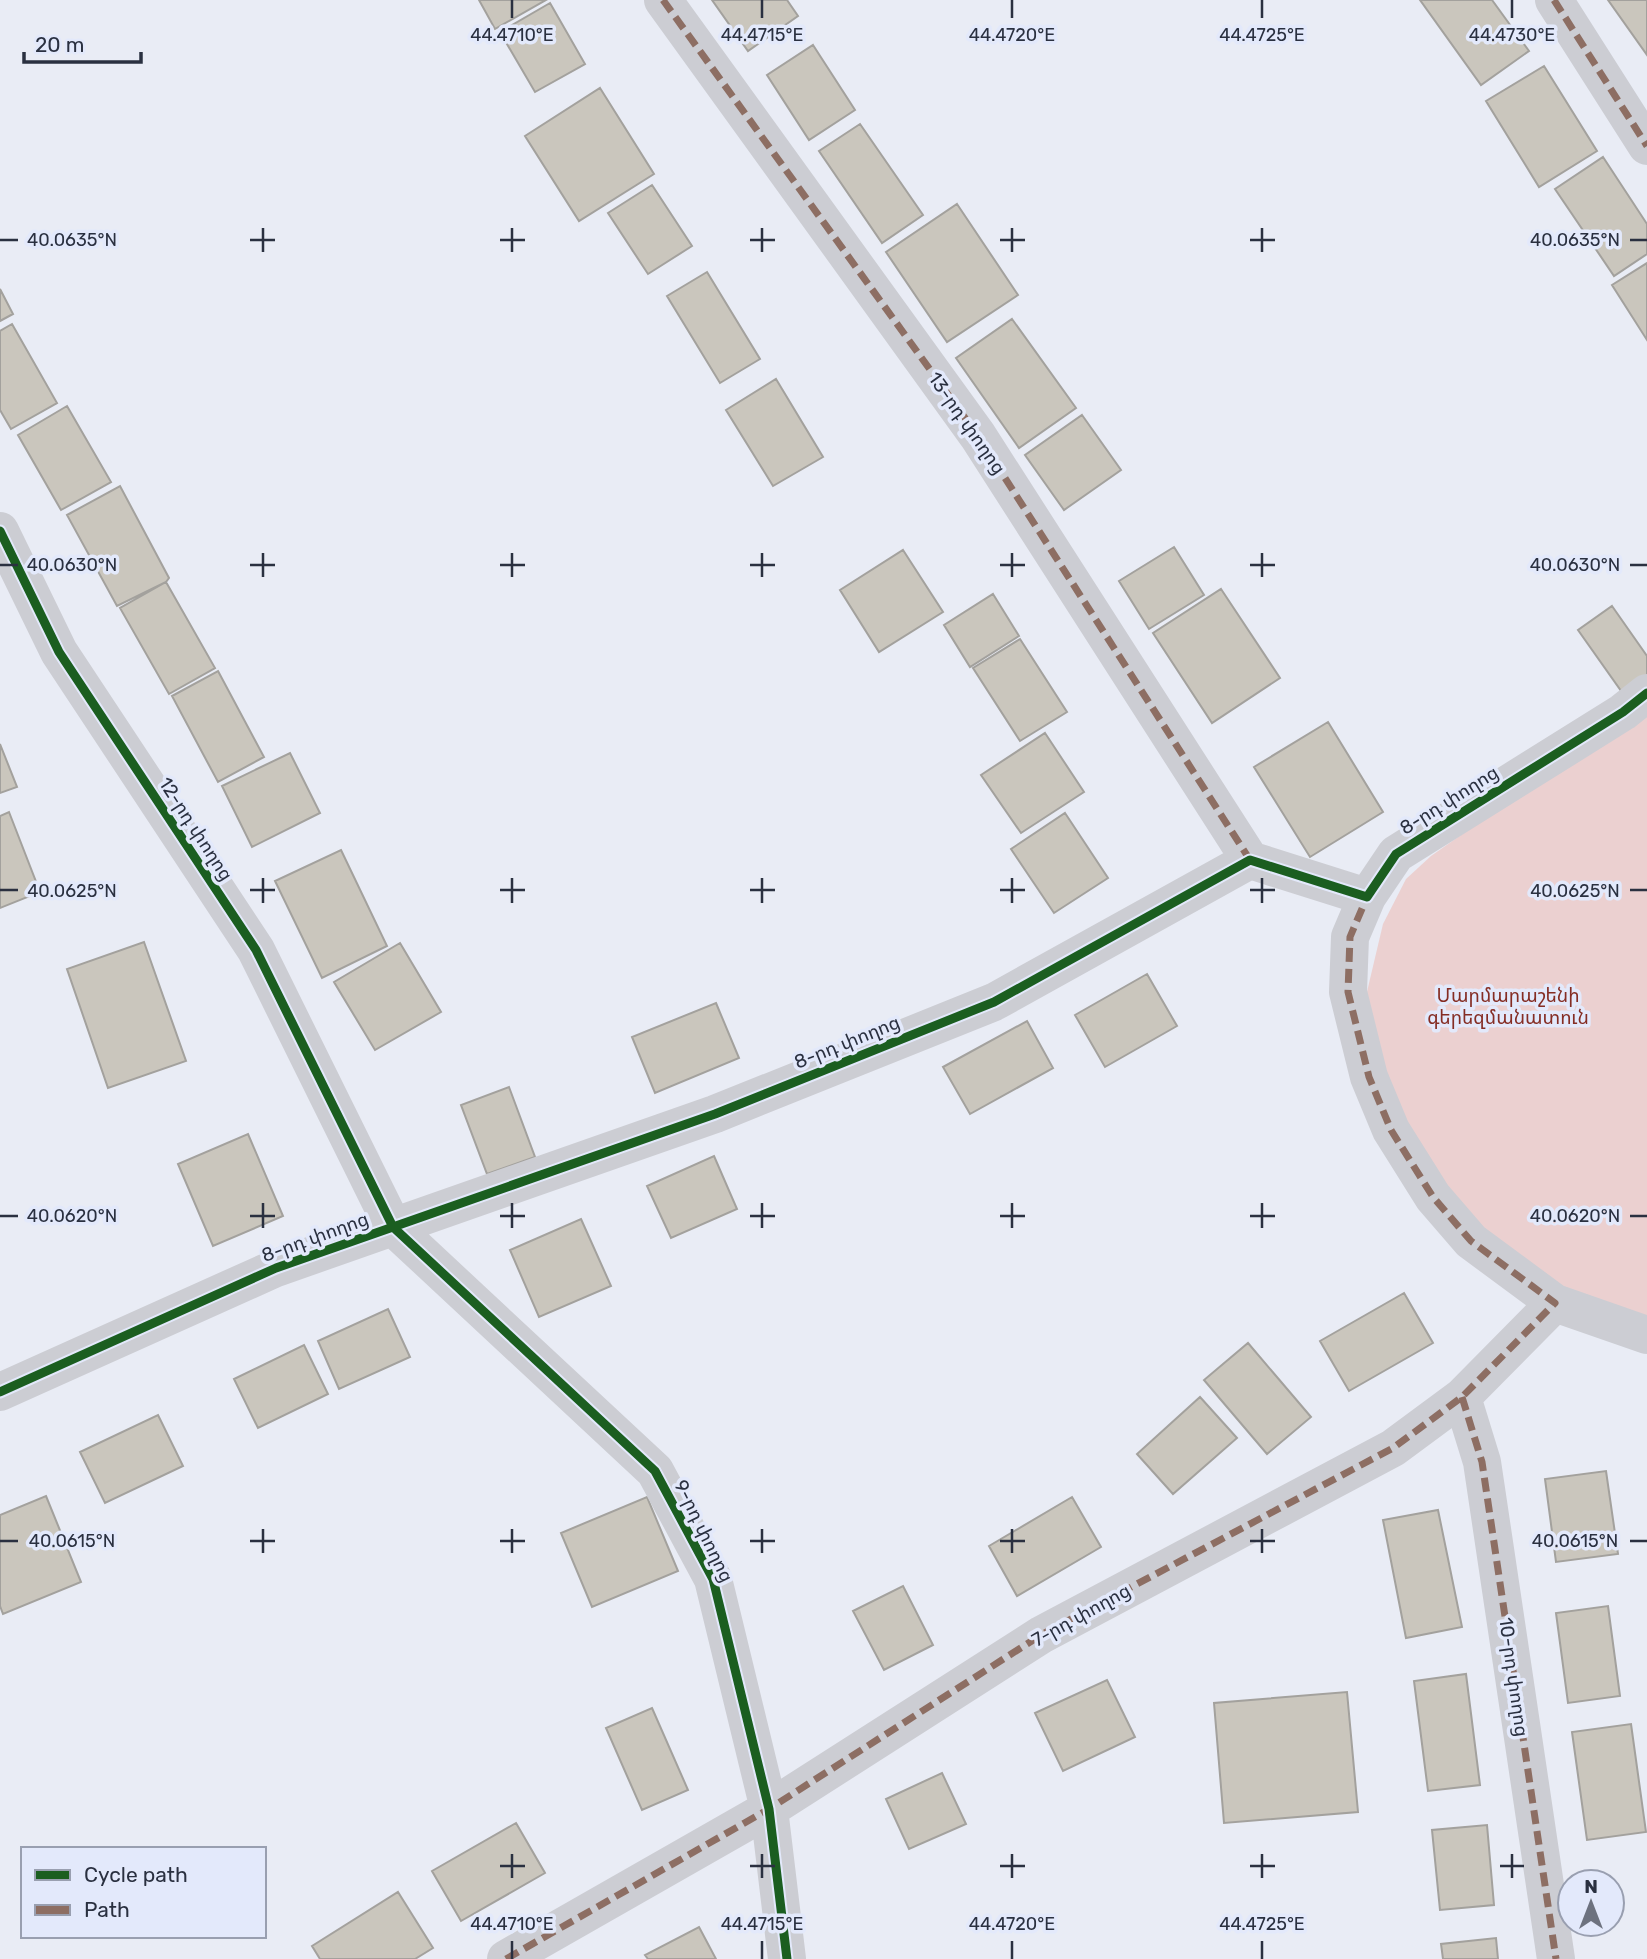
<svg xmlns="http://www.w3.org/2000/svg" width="1647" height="1959" font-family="Rubik,'Noto Sans Armenian',sans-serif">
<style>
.green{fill:#ebd0d0}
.building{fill:#cac6bd;stroke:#a3a19d;stroke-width:2}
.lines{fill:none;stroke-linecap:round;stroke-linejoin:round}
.minor{stroke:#cccdd3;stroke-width:38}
.quiet{stroke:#8d6e63;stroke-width:7;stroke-dasharray:14 7;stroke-linecap:butt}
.cycleway-casing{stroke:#e3e9fb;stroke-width:13}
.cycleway{stroke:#1b5e20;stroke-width:9}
.ticks{fill:none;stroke:#2a3040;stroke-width:2.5}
.labels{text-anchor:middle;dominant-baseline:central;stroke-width:7;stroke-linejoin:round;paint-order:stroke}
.street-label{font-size:19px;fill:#2a3040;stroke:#e3e9fb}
.park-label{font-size:19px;fill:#852d24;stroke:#e3e9fb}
.ticks-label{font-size:18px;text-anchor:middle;fill:#2a3040;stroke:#e3e9fb;stroke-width:7;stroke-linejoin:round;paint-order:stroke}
</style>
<rect width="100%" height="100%" fill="#e9ecf5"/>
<path class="green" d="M1647,705V1334L1557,1291L1472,1232L1390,1113L1366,996L1383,924L1406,879L1431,856Z"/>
<path class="building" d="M479,0H546L495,29Z
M712,0H787L798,16L748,51Z
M1420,0H1492L1529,51L1481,85Z
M1608,0H1647V55Z
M550,3L585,64L535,92L500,32Z
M813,45L855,110L809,140L767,75Z
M1544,66L1597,151L1539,187L1486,101Z
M600,88L654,174L579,221L525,136Z
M860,124L923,215L882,243L819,151Z
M1603,157L1647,224V254L1614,276L1555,189Z
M652,185L692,246L648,274L608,213Z
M957,204L1018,295L947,342L886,252Z
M1647,263V340L1612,285Z
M707,272L760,359L720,383L667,296Z
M0,289L13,314L0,321Z
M1012,319L1076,408L1019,448L956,358Z
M12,324L57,403L11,429L0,410V331Z
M776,379L823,457L773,486L726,410Z
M67,406L111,482L61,510L18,435Z
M1082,415L1121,470L1064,510L1025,455Z
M120,486L169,578L166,582L117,606L67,515Z
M1174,547L1204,595L1149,629L1119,581Z
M903,550L943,612L879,652L840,590Z
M166,582L215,668L169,694L120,608Z
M1221,589L1280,678L1212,723L1153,633Z
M993,594L1019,636L970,667L944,625Z
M1612,606L1647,656V679L1624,695L1578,630Z
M1020,639L1067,712L1020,741L973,668Z
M218,671L264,757L218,782L172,696Z
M1328,722L1383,812L1310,857L1254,767Z
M1045,733L1084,792L1021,833L981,775Z
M0,744L17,787L0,793Z
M290,753L320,813L252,847L222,786Z
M9,812L40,892L0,908V816Z
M1065,813L1108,878L1054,913L1011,849Z
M341,850L387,946L322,978L275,881Z
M144,942L186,1061L108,1088L67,969Z
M400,943L441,1012L375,1050L334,982Z
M1147,974L1177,1026L1105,1067L1075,1015Z
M716,1003L739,1058L655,1093L632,1037Z
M1027,1021L1053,1068L970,1114L943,1067Z
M509,1087L535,1157L487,1174L461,1105Z
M248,1134L283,1216L213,1246L178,1164Z
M714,1156L737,1209L671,1238L647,1186Z
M581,1219L611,1286L539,1317L510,1250Z
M1404,1293L1433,1343L1349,1391L1320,1341Z
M388,1309L410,1357L339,1389L318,1341Z
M1248,1343L1311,1417L1267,1454L1204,1380Z
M304,1345L328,1394L258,1428L234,1379Z
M1200,1397L1237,1438L1173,1494L1137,1454Z
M158,1415L183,1466L105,1503L80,1452Z
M1606,1471L1618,1554L1556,1562L1545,1479Z
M46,1496L81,1582L3,1614L0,1606V1515Z
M647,1497L678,1571L592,1607L561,1533Z
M1072,1497L1101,1547L1017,1596L989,1546Z
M1438,1510L1462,1627L1406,1638L1383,1520Z
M903,1586L933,1645L884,1670L853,1611Z
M1608,1606L1620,1696L1568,1703L1556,1613Z
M1466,1674L1480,1785L1428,1791L1414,1681Z
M1107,1680L1135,1737L1063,1771L1035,1713Z
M1347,1692L1358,1812L1224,1823L1214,1703Z
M652,1708L688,1790L642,1810L606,1728Z
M1631,1724L1646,1832L1587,1840L1572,1732Z
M942,1773L966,1824L909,1849L886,1799Z
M516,1823L545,1873L461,1921L432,1871Z
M1487,1825L1494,1905L1440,1910L1432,1830Z
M398,1892L433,1948L415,1959H320L312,1946Z
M699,1927L716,1959H648L645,1955Z
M1496,1938L1498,1959H1443L1441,1944Z"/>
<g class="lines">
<path class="minor" d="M663,0L978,436L1250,860
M1554,0L1647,146
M0,531L59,652L256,950L393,1227L655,1471L713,1579L769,1809L787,1959
M1367,897L1350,937L1348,992L1369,1077L1391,1130L1433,1197L1471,1241L1555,1303L1647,1335
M0,1392L276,1268L715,1114L994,1002L1250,860L1367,897L1396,854L1623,712L1647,693
M1462,1397L1482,1462L1556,1959
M506,1959L769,1809L1041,1635L1393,1448L1462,1397L1555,1303"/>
<path class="quiet" d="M663,0L978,436L1250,860
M1554,0L1647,146
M1462,1397L1482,1462L1556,1959
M506,1959L769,1809L1041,1635L1393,1448L1462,1397L1555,1303L1471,1241L1433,1197L1391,1130L1369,1077L1348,992L1350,937L1367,897"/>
<defs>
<path id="cycleway" d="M0,531L59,652L256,950L393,1227L655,1471L713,1579L769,1809L787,1959
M0,1392L276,1268L715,1114L994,1002L1250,860L1367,897L1396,854L1623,712L1647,693"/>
</defs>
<use href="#cycleway" class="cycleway-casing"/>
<use href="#cycleway" class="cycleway"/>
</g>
<path class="ticks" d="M512,0V18M762,0V18M1012,0V18M1262,0V18M1512,0V18M263,228V252M512,228V252M762,228V252M1012,228V252M1262,228V252M0,240H18M250,240H275M500,240H525M750,240H775M1000,240H1025M1250,240H1275M1630,240H1647M263,553V577M512,553V577M762,553V577M1012,553V577M1262,553V577M0,565H18M250,565H275M500,565H525M750,565H775M1000,565H1025M1250,565H1275M1630,565H1647M263,878V903M512,878V903M762,878V903M1012,878V903M1262,878V903M0,890H18M250,890H275M500,890H525M750,890H775M1000,890H1025M1250,890H1275M1630,890H1647M263,1203V1228M512,1203V1228M762,1203V1228M1012,1203V1228M1262,1203V1228M0,1216H18M250,1216H275M500,1216H525M750,1216H775M1000,1216H1025M1250,1216H1275M1630,1216H1647M263,1529V1553M512,1529V1553M762,1529V1553M1012,1529V1553M1262,1529V1553M0,1541H18M250,1541H275M500,1541H525M750,1541H775M1000,1541H1025M1250,1541H1275M1630,1541H1647M512,1854V1878M762,1854V1878M1012,1854V1878M1262,1854V1878M1512,1854V1878M500,1866H525M750,1866H775M1000,1866H1025M1250,1866H1275M1500,1866H1524M512,1941V1959M762,1941V1959M1012,1941V1959M1262,1941V1959"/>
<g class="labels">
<g class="street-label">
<text transform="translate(967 423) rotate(55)">13-րդ փողոց</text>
<text transform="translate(1449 800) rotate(-32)">8-րդ փողոց</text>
<text transform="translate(196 829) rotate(57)">12-րդ փողոց</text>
<text transform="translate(847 1042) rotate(-22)">8-րդ փողոց</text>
<text transform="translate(315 1237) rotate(-20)">8-րդ փողոց</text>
<text transform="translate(704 1531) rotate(64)">9-րդ փողոց</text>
<text transform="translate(1081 1615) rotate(-29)">7-րդ փողոց</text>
<text transform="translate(1514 1677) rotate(82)">10-րդ փողոց</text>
</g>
<g class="park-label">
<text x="1508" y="995">Մարմարաշենի<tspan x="1508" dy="22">գերեզմանատուն</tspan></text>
</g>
</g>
<g class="ticks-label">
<text x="512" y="41">44.4710°E</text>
<text x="762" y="41">44.4715°E</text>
<text x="1012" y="41">44.4720°E</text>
<text x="1262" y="41">44.4725°E</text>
<text x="1512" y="41">44.4730°E</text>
<text x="72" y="246">40.0635°N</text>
<text x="1575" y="246">40.0635°N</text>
<text x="72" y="571">40.0630°N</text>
<text x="1575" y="571">40.0630°N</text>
<text x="72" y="897">40.0625°N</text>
<text x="1575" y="897">40.0625°N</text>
<text x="72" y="1222">40.0620°N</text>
<text x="1575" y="1222">40.0620°N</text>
<text x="72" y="1547">40.0615°N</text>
<text x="1575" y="1547">40.0615°N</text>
<text x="512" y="1930">44.4710°E</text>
<text x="762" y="1930">44.4715°E</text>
<text x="1012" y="1930">44.4720°E</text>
<text x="1262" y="1930">44.4725°E</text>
</g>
<rect x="21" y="1847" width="245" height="91" fill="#e3e9fb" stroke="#999fb0" stroke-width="2"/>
<rect x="35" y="1870" width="35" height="10" fill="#1b5e20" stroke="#999fb0" stroke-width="2"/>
<text x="84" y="1882" font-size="21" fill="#2a3040">Cycle path</text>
<rect x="35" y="1905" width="35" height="10" fill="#8d6e63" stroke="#999fb0" stroke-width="2"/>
<text x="84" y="1917" font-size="21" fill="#2a3040">Path</text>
<g transform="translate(1591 1903)"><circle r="33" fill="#e3e9fb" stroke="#999fb0" stroke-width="2"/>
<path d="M0-5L12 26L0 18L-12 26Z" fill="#6d727f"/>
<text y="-10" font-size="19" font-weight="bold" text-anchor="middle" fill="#2a3040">N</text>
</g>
<path d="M24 52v10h117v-10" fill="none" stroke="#2a3040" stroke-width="3.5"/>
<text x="35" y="52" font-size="21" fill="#2a3040" stroke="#e3e9fb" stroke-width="5" paint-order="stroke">20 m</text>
</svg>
